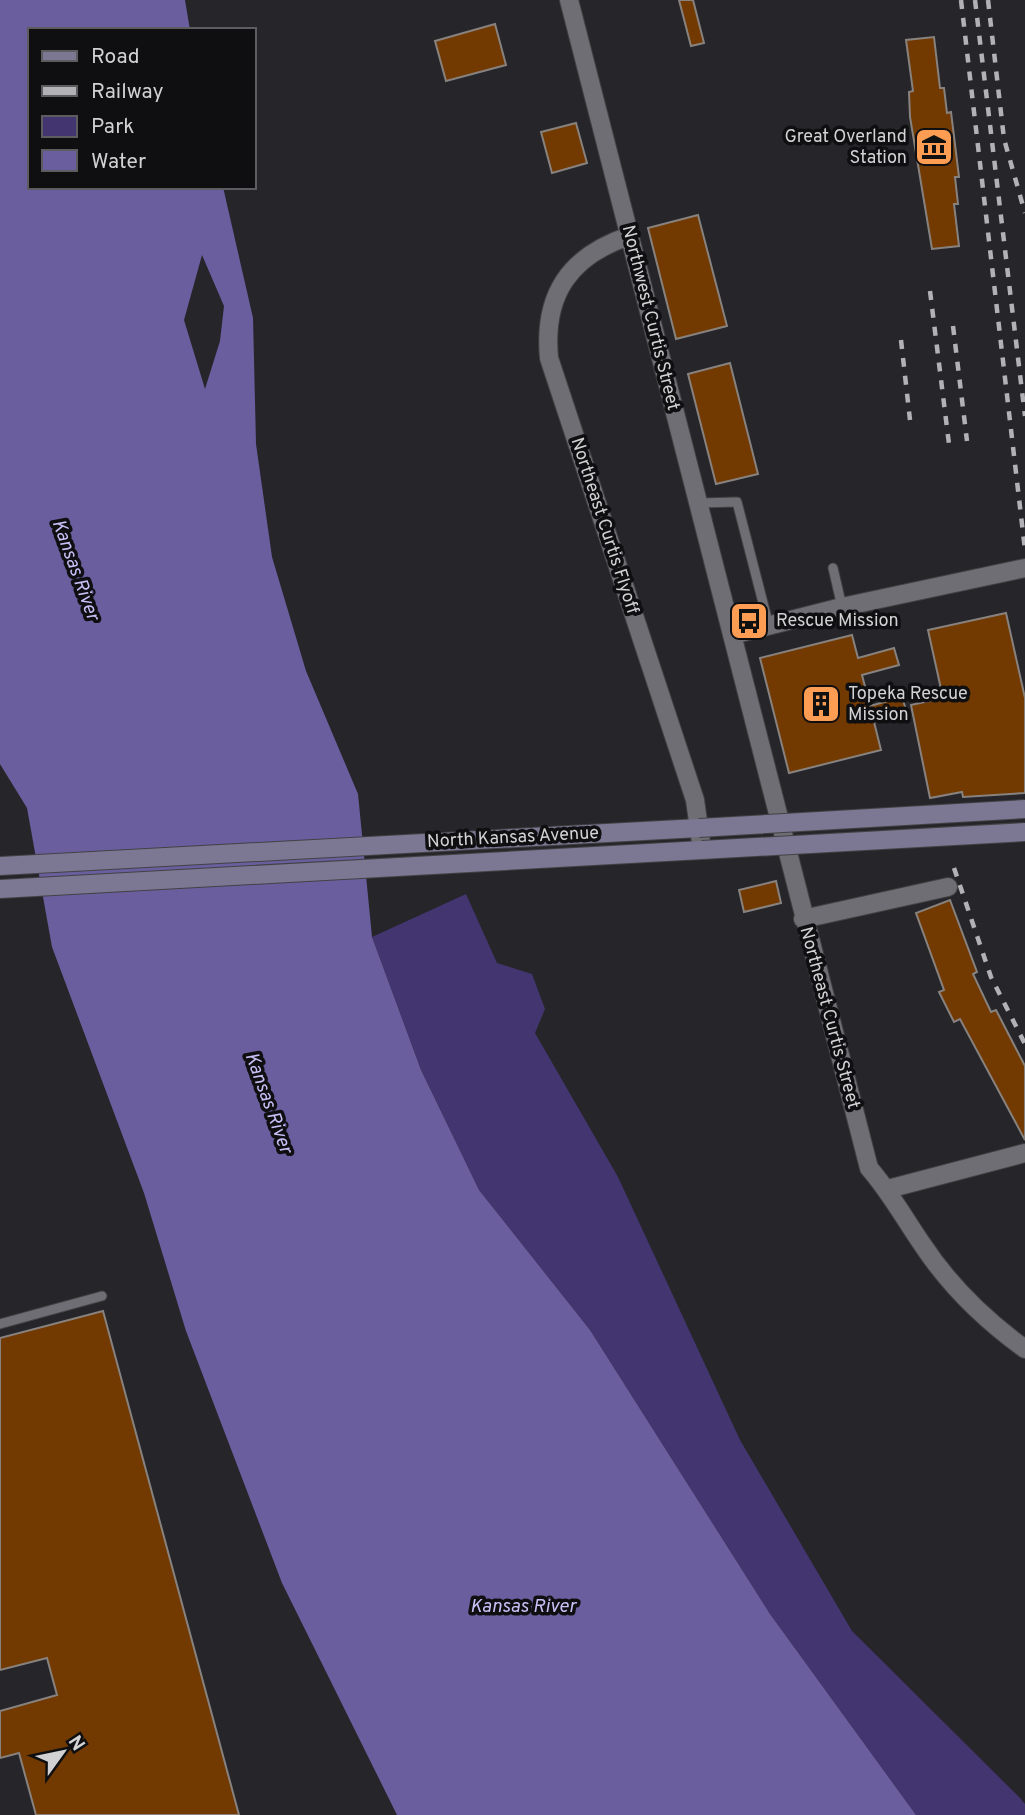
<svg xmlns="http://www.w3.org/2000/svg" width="1025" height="1815" font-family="Overpass,sans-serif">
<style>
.green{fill:#43356f}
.water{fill:#6b5e9f;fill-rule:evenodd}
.building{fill:#723900;stroke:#88827f;stroke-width:2}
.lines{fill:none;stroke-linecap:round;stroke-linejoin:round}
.lane-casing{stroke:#424245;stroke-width:11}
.street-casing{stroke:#424245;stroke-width:20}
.secondary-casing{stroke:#424245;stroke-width:20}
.lane{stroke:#6f6e74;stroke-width:9}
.street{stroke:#6f6e74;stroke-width:18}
.secondary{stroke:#7c7792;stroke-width:18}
.rail{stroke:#b2b2b6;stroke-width:4.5;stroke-dasharray:9 9;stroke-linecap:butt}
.secondary-bridge-casing{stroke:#424245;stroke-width:20;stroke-linecap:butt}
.secondary-bridge{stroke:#7c7792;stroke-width:18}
.labels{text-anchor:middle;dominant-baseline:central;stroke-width:7;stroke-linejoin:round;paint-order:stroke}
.poi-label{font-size:18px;fill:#d2d2d5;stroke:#0f0f11;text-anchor:start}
.street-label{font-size:18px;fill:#d2d2d5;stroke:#0f0f11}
.water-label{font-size:19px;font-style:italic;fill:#c9c0f8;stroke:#0f0f11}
</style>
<rect width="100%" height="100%" fill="#26262a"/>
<path class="green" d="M466,894L497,963L532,974L545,1009L535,1033L618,1177L740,1440L852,1631L1020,1798L1025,1804V1815H916L770,1614L590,1330L479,1190L421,1070L372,937Z"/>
<path class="water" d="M0,0H185L190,30H30V187H223L253,318L256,444L272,557L306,671L358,794L372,937L421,1070L479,1190L590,1330L770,1614L916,1815H397L282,1583L186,1331L144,1193L52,947L27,808L0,764ZM202,255L224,306L220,341L205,389L184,320Z"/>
<path class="building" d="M679,0H693L704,43L691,46Z
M495,24L506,65L446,81L435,41Z
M934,37L940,88H944L947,113L951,112L959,177H955L958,204H954L959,246L932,249L910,117L909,92L913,91L906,40Z
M576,123L587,163L552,173L541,132Z
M698,215L727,326L676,339L648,228Z
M730,363L758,474L716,484L688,374Z
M1006,613L1025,698V793L963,797L962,792L930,798L911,705L943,698L928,630Z
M852,635L858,658L894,648L899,665L862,675L870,706L902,697L907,713L874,722L881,750L789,773L760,658Z
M776,881L781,903L744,912L739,890Z
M950,900L977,972L973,974L991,1012L996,1010L1025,1066V1140L960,1019L954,1022L939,992L944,990L916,913Z
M103,1311L239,1815H36L19,1753L0,1758V1711L57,1695L47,1658L0,1670V1338Z"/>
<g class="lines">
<defs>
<path id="lane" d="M698,503L737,502L769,626
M833,568L842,607
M0,1324L102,1296"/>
<path id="street" d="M569,0L869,1168C890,1192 904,1218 922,1244C949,1285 985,1320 1025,1349
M629,236C570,256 543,294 549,358L695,800L702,850
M732,635L842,607L1025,568
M803,919L948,887
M888,1189L1025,1153"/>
<path id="secondary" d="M0,866L699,828
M0,889L702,850"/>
</defs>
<use href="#lane" class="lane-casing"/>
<use href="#street" class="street-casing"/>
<use href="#secondary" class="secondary-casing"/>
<use href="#lane" class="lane"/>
<use href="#street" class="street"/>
<use href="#secondary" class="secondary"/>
<path class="rail" d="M961,0L1025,550
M975,0L1025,416
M988,0L1004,139L1025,213
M930,291L949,444
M953,326L967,441
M901,340L910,420
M954,868L991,977L1025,1044"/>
<defs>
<path id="secondary-bridge" d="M699,828L1025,809
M702,850L1025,832"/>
</defs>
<use href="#secondary-bridge" class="secondary-bridge-casing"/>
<use href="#secondary-bridge" class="secondary-bridge"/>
</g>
<defs>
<symbol id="museum-square" viewBox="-11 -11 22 22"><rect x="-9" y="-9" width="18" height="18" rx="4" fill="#fc9d53" stroke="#0f0f11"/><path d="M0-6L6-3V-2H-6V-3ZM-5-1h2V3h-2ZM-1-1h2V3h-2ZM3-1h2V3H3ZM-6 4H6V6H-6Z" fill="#111"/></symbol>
<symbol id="bus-square" viewBox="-11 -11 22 22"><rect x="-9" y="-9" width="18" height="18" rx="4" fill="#fc9d53" stroke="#0f0f11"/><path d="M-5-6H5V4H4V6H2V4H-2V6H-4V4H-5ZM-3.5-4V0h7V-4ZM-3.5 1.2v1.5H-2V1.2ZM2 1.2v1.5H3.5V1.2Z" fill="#111"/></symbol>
<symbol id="building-square" viewBox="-11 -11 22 22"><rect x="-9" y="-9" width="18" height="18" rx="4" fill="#fc9d53" stroke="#0f0f11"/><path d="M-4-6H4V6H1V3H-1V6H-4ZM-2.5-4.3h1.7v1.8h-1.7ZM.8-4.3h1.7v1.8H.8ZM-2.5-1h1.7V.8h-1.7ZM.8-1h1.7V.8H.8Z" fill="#111"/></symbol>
</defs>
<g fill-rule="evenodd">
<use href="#museum-square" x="912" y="125" width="44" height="44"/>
<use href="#bus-square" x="727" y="599" width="44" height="44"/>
<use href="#building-square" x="799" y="682" width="44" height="44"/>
</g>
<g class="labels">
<g class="poi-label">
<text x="907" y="137" text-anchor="end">Great Overland<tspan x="907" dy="21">Station</tspan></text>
<text x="776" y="621">Rescue Mission</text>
<text x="848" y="694">Topeka Rescue<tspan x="848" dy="21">Mission</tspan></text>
</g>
<g class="street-label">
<text transform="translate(650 318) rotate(76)">Northwest Curtis Street</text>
<text transform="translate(604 526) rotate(72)">Northeast Curtis Flyoff</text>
<text transform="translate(513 838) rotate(-3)">North Kansas Avenue</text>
<text transform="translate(829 1018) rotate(75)">Northeast Curtis Street</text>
</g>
<g class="water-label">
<text transform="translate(75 570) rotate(70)">Kansas River</text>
<text transform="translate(268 1103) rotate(70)">Kansas River</text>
<text x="523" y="1607">Kansas River</text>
</g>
</g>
<rect x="28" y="28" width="228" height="161" fill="#0f0f11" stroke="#5d5d5f" stroke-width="2"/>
<rect x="42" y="51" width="35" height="10" fill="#7c7792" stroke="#5d5d5f" stroke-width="2"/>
<text x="91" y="63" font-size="21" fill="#d2d2d5">Road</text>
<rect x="42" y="86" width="35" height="10" fill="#b2b2b6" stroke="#5d5d5f" stroke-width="2"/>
<text x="91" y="98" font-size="21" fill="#d2d2d5">Railway</text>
<rect x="42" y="116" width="35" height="21" fill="#43356f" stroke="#5d5d5f" stroke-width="2"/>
<text x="91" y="133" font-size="21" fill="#d2d2d5">Park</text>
<rect x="42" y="150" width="35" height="21" fill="#6b5e9f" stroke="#5d5d5f" stroke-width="2"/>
<text x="91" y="168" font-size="21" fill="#d2d2d5">Water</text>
<g transform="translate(63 1752) rotate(57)" stroke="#0f0f11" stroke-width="5" paint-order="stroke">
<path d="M0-5L12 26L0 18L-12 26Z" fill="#d2d2d5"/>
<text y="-10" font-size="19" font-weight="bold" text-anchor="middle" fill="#d2d2d5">N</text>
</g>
</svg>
